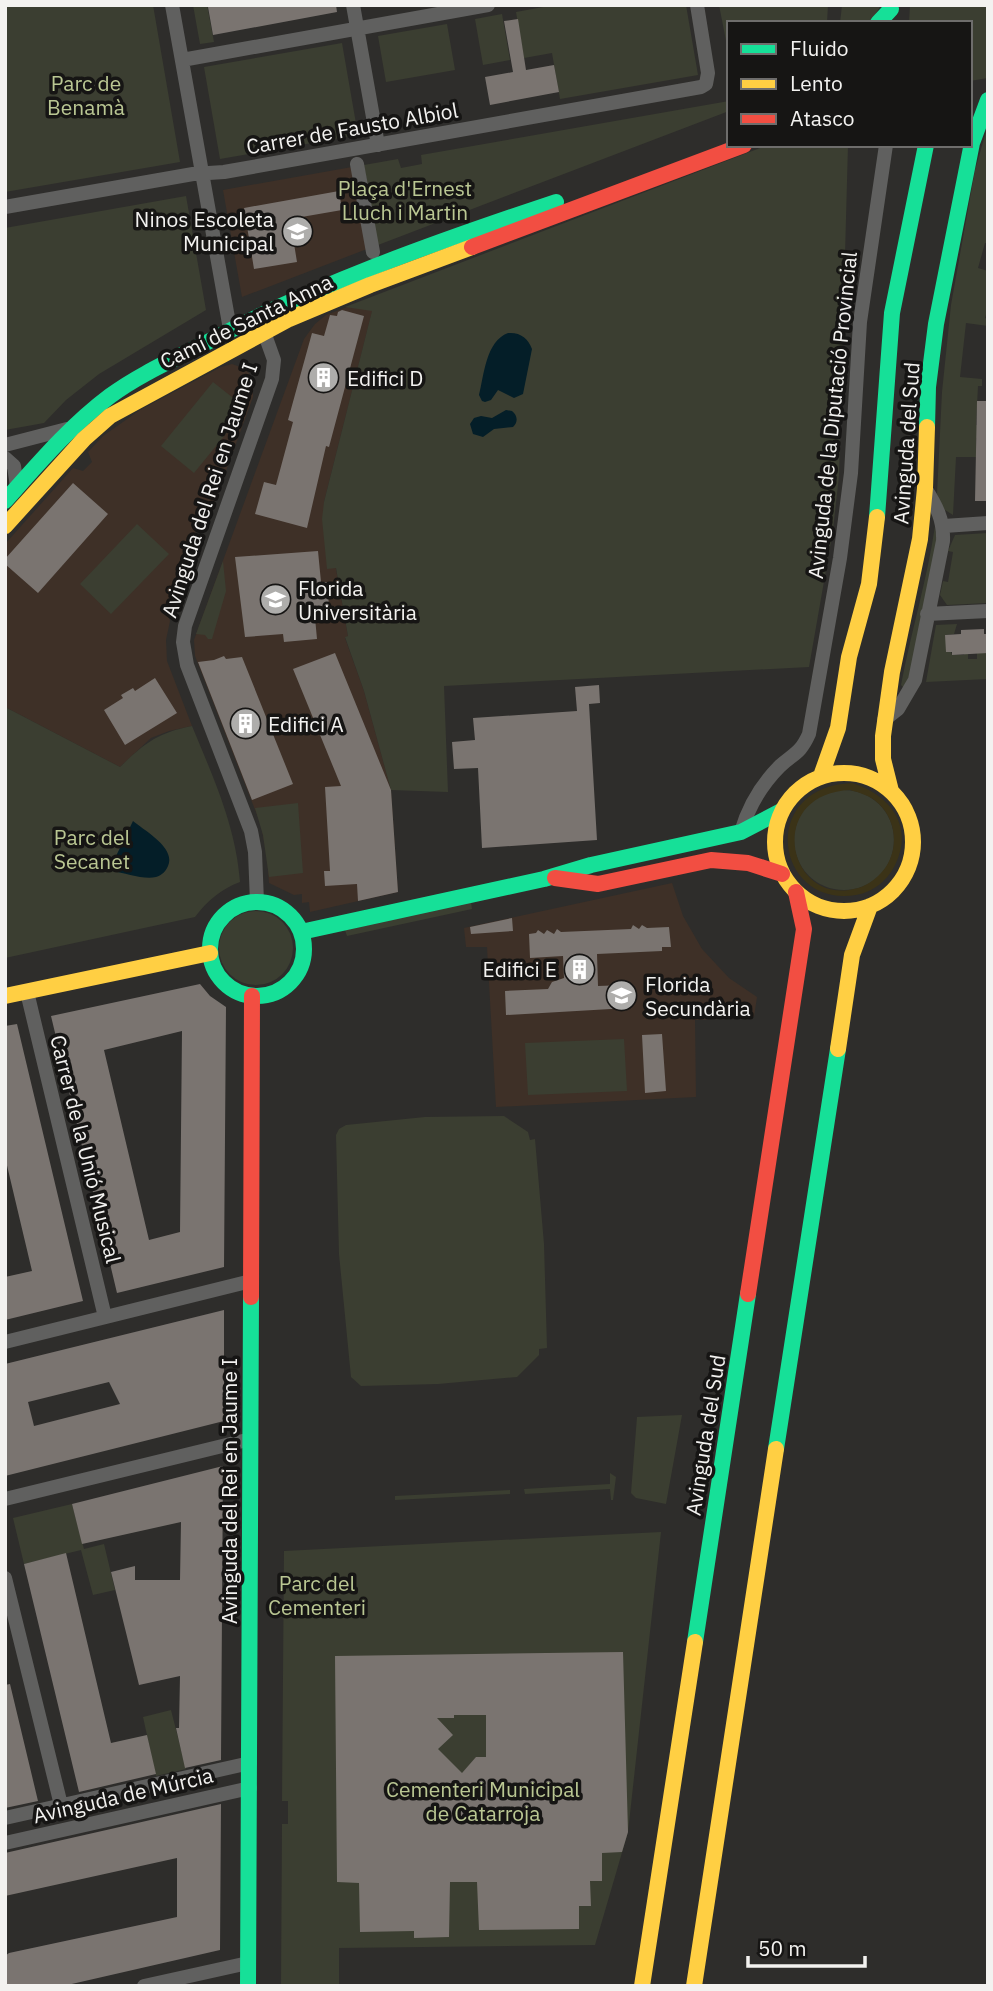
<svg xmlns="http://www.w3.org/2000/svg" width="993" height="1991" font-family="'IBM Plex Sans',sans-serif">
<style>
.education{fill:#3e3027}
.green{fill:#3b3e31}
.sand{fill:#3b3317;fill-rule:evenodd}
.water{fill:#041e28}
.building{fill:#7a7470;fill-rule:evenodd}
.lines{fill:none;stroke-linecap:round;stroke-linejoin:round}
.street{stroke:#60605f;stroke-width:14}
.fast{stroke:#16e098;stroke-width:16}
.slow{stroke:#ffcf43;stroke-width:16}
.jam{stroke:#f24e42;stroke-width:16}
.labels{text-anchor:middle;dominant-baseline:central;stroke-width:7;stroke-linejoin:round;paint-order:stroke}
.park-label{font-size:21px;fill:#bac793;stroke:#161514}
.street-label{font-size:21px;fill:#f3f2f0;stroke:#161514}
.poi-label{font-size:21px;fill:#f3f2f0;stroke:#161514;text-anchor:start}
</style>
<rect width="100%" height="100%" fill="#2e2d2b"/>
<path class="education" d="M352,167L367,249L242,297L223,190Z
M376,296L324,502L348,636L345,638L364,691L391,790L398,892L310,912L309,902L302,903V894L294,895L269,883L267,856L261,825L195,656L194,640L304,339L315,324L326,315Z
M232,364L243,368L249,373L253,382V397L205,528L196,531L167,611L170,621L166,640L167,661L192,726L169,731L151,738L120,767L5,707V544L73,468L83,471L92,462L88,452L103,436L140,410L221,367Z
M672,883L683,916L702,949L729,978L757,997L754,1017L695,1020L696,1097L496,1107L487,947H466L464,928Z"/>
<path class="green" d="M5,5H153L180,162L5,192Z
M193,5H207L214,42L200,44Z
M554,5H686L698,75L560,99L552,53L524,58L516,12Z
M719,5H828L827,23H729V56Z
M842,5H881L870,23H840Z
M910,5H988V78L970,81V23H909Z
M502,14L510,60L483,65L475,19Z
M447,24L455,70L386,82L378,36Z
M342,43L358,135L220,159L204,67Z
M729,101V111L378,245L364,165L398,159L401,168L422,164L421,155Z
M988,125V243H985L978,268L988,271V308L985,318L988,319V326L966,323L960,377L982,379V386H978L976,425H980V438H976V457H956L953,515L942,508L937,494L942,392L951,305L975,170Z
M768,145H848L839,476L833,530L809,667L444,686L448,792L391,790L364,691L345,637L348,636L336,568L327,569L322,519L324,502L372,311L345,307Z
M186,196L206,310L99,374L66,400L44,423L5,430V228Z
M213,382L242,405L238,419L194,473L161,446Z
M137,524L169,554L111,614L80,584Z
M935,526L937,542L909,683L904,688L901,685C911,632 927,580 935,526Z
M988,533V603L947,605L940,595L943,581L948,582L953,552L948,551L955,535Z
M223,561L226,591L212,639H208L205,635L196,634Z
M957,624L954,634L945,635L952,655H964L965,651H968V659H977V651L988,653V679L926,682L936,625Z
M5,707L120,767C145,743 157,733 192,726C213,777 236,826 240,882C221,889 207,901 195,917L5,958Z
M794 840a50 50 0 1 1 100 0a50 50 0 1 1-100 0Z
M298,803L303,873L269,877L263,835L255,808Z
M471,902L472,909L347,936L345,930Z
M219 948a37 37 0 1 1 74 0a37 37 0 1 1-74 0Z
M624,1039L627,1091L528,1095L525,1043Z
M504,1116L528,1132L530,1140L535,1139L544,1244L547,1348L539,1349V1355L517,1377L438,1384L361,1386L351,1377L339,1254L336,1135L339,1129L346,1125L425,1117Z
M682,1415L666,1504L636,1498L631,1493L637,1417Z
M610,1473L616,1477L613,1500H611L610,1489L525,1494L524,1489L610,1484Z
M510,1490V1494L395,1500V1496Z
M72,1504L84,1549L104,1544L115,1590L93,1595L81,1550L24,1564L13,1518Z
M661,1532L628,1832L595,1945L339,1948V1986H281L282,1824H288V1801H282L284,1551Z
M171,1710L186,1769L156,1776L143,1717Z"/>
<path class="sand" d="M852,783C888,794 914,824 896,863C889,879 874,892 856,895C775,908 757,787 852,783ZM850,790C861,793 871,796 879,804C898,822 899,854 881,873C872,883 862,888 849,890C786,899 767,794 850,790Z"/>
<path class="water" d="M508,333C520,332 528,338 532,349L523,394L514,398L498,390L491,400L485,402L482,401L479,395C484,375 486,341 508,333Z
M506,410L512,411C518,416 518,422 513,427L494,429L483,437L473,434L470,424L474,418L481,416L492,418Z
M133,821C145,831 176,848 168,866C166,871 162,875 156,877C144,880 125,873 112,871L117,854Z"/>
<path class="building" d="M215,5H336L337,12L213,35L208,7Z
M518,19L526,70L554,65L559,92L490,105L485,77L513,72L504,21Z
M339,191L342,210L290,219L297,262L254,269L244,208Z
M342,310L364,316L329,447L326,446L307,528L255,514L264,482L276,485L293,422L288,420L312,333L324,336L330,315L337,316L338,312Z
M977,401H988V501H975Z
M73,483L108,514L38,593L5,564V559Z
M318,551L321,582H327L329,606L314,607L317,639L284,642L283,634L245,637L235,557Z
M984,629V634H988V653L952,655V652H946L945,635L961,634V630Z
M335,653L391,790L398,892L358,901L357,884L325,886L324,871H330L325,787L341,786L293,669Z
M224,656L226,659L242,657L293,784L252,800L198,662L214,660Z
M155,678L177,713L125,745L104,710L123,698L121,695L133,688L135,691Z
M599,685L600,703L589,704L597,840L482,848L478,768L454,769L452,742L475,740L473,718L577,711L575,687Z
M512,918L513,931L471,934L470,927Z
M633,925L639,929L642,925L647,928L669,927L671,947H662V951L597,954L598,986L626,985L628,1008L506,1015L505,991L548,989L552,982L564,978L563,956L530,958L529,934L536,933L538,930L544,934L547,930L554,934L557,929L561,932L631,929Z
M200,984L210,996L226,1007L224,1267L117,1293L51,1016ZM182,1031L180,1232L149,1240L104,1050Z
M17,1024L83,1301L5,1320V1277L32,1271L5,1157V1026Z
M662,1034L666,1091L645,1093L642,1035Z
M224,1310V1421L5,1476V1364ZM109,1382L120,1404L34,1426L28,1402Z
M223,1466L221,1760L185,1768L176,1728H179L180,1676L139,1685L111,1572L135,1566V1580H180L181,1522L82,1544L72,1504Z
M66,1553L111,1743L147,1735L156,1774L79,1792L24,1564Z
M623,1652L628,1832L622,1852L602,1853V1881H590L591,1906H579V1929L479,1930L477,1882H450L449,1937L414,1938V1931L360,1932L359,1883L337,1882L335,1656ZM454,1715H486V1757H476L462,1773L438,1749L453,1735L437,1718H454Z
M10,1684L38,1801L5,1808V1685Z
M221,1804L220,1950L63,1986H5V1956L9,1953L177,1917V1858L5,1896V1853Z"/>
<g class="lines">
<path class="street" d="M172,5L230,329
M353,5L378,145
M182,60L488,5
M357,164L373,252
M5,207L193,174L224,172L701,87L706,84L708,73L697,5
M5,445L67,429
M5,458L14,466L17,487
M944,526L988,523
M927,614L988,611
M884,720L898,709L915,680L943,541C944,520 936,505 925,488
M741,832C748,808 762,784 780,766C794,753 800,754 809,734L840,558L851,473L860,322L886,145
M257,902L255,852L251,831L187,665L183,642L185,626L272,379L274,360L264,332
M27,992L105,1317
M5,1342L251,1281
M5,1499L251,1439
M5,1578L61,1805
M5,1818L250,1763
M5,1843L250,1788
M144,1986L248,1963"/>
<path class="fast" d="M878,23L891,9
M927,427L928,387L936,324L972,143L988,100
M5,501C38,464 70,426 110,396C137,376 168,362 198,347C312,286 433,243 556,202
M877,517L892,313L926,145
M210 949a47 47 0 1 1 94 0a47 47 0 1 1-94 0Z
M301,932L544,879L591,865L741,832L781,811
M776,1449L838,1049
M695,1642L748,1294
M248,1986L251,1297"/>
<path class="slow" d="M5,526L84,439L110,416L289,319L370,285L472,247
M775 842a69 69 0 1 1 138 0a69 69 0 1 1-138 0Z
M821,776L838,728L849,657L869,584L877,517
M891,791L883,759V736L892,672L920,539L925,488L927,427
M5,996L210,953
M838,1049L852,955L870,906
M642,1986L695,1642
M694,1986L776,1449"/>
<path class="jam" d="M472,247L744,145
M555,878L598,884L711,860L748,863L782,874
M748,1294L804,929L796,892
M251,1297L252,996"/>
</g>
<defs>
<symbol id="school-disc" viewBox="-11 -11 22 22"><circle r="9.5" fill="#aeadab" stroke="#161514"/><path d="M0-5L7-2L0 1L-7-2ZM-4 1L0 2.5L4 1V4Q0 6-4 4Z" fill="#fff"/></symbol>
<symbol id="building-disc" viewBox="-11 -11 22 22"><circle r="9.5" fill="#aeadab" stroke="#161514"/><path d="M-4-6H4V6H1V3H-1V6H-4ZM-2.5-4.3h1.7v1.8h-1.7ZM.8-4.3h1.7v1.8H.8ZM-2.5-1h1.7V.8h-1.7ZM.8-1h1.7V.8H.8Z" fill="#fff"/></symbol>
<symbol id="university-disc" viewBox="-11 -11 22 22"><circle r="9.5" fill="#aeadab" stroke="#161514"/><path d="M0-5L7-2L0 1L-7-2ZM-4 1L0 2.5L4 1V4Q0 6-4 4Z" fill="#fff"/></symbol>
</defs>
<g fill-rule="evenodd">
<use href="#school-disc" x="280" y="214" width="35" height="35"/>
<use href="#building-disc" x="306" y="360" width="35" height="35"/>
<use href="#university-disc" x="258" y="582" width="35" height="35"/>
<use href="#building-disc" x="228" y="706" width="35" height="35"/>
<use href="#building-disc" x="562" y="952" width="35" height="35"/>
<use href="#school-disc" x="604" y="978" width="35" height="35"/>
</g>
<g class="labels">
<g class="park-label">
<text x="86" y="83">Parc de<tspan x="86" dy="24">Benamà</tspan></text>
<text x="405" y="188">Plaça d'Ernest<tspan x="405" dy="24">Lluch i Martin</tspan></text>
<text x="92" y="837">Parc del<tspan x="92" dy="24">Secanet</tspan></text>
<text x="317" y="1583">Parc del<tspan x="317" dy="24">Cementeri</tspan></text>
<text x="483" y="1789">Cementeri Municipal<tspan x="483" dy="24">de Catarroja</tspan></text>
</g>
<g class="street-label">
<text transform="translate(352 128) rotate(-10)">Carrer de Fausto Albiol</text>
<text transform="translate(246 321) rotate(-26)">Camí de Santa Anna</text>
<text transform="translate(832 415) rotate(-84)">Avinguda de la Diputació Provincial</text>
<text transform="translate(906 443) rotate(-86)">Avinguda del Sud</text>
<text transform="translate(209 490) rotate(-72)">Avinguda del Rei en Jaume I</text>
<text transform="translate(86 1149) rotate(76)">Carrer de la Unió Musical</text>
<text transform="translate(705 1435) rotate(-81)">Avinguda del Sud</text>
<text transform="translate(229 1491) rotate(-90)">Avinguda del Rei en Jaume I</text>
<text transform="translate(123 1795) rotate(-13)">Avinguda de Múrcia</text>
</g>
<g class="poi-label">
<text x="274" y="219" text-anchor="end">Ninos Escoleta<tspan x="274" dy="24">Municipal</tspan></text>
<text x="347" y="378">Edifici D</text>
<text x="298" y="588">Florida<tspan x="298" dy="24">Universitària</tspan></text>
<text x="268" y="724">Edifici A</text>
<text x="557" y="969" text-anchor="end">Edifici E</text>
<text x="645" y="984">Florida<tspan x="645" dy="24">Secundària</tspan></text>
</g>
</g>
<rect width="993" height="1991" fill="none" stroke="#f3f2f0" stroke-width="14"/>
<rect x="727" y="21" width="245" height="126" fill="#161514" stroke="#6e6d6c" stroke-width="2"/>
<rect x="741" y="44" width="35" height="10" fill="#16e098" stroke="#6e6d6c" stroke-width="2"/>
<text x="790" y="56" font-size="21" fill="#f3f2f0">Fluido</text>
<rect x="741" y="79" width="35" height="10" fill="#ffcf43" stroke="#6e6d6c" stroke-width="2"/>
<text x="790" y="91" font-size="21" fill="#f3f2f0">Lento</text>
<rect x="741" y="114" width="35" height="10" fill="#f24e42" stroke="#6e6d6c" stroke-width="2"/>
<text x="790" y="126" font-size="21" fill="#f3f2f0">Atasco</text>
<path d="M748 1956v10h117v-10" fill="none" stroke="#f3f2f0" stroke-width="3.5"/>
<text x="758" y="1956" font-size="21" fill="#f3f2f0" stroke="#161514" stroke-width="5" paint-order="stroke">50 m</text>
</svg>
